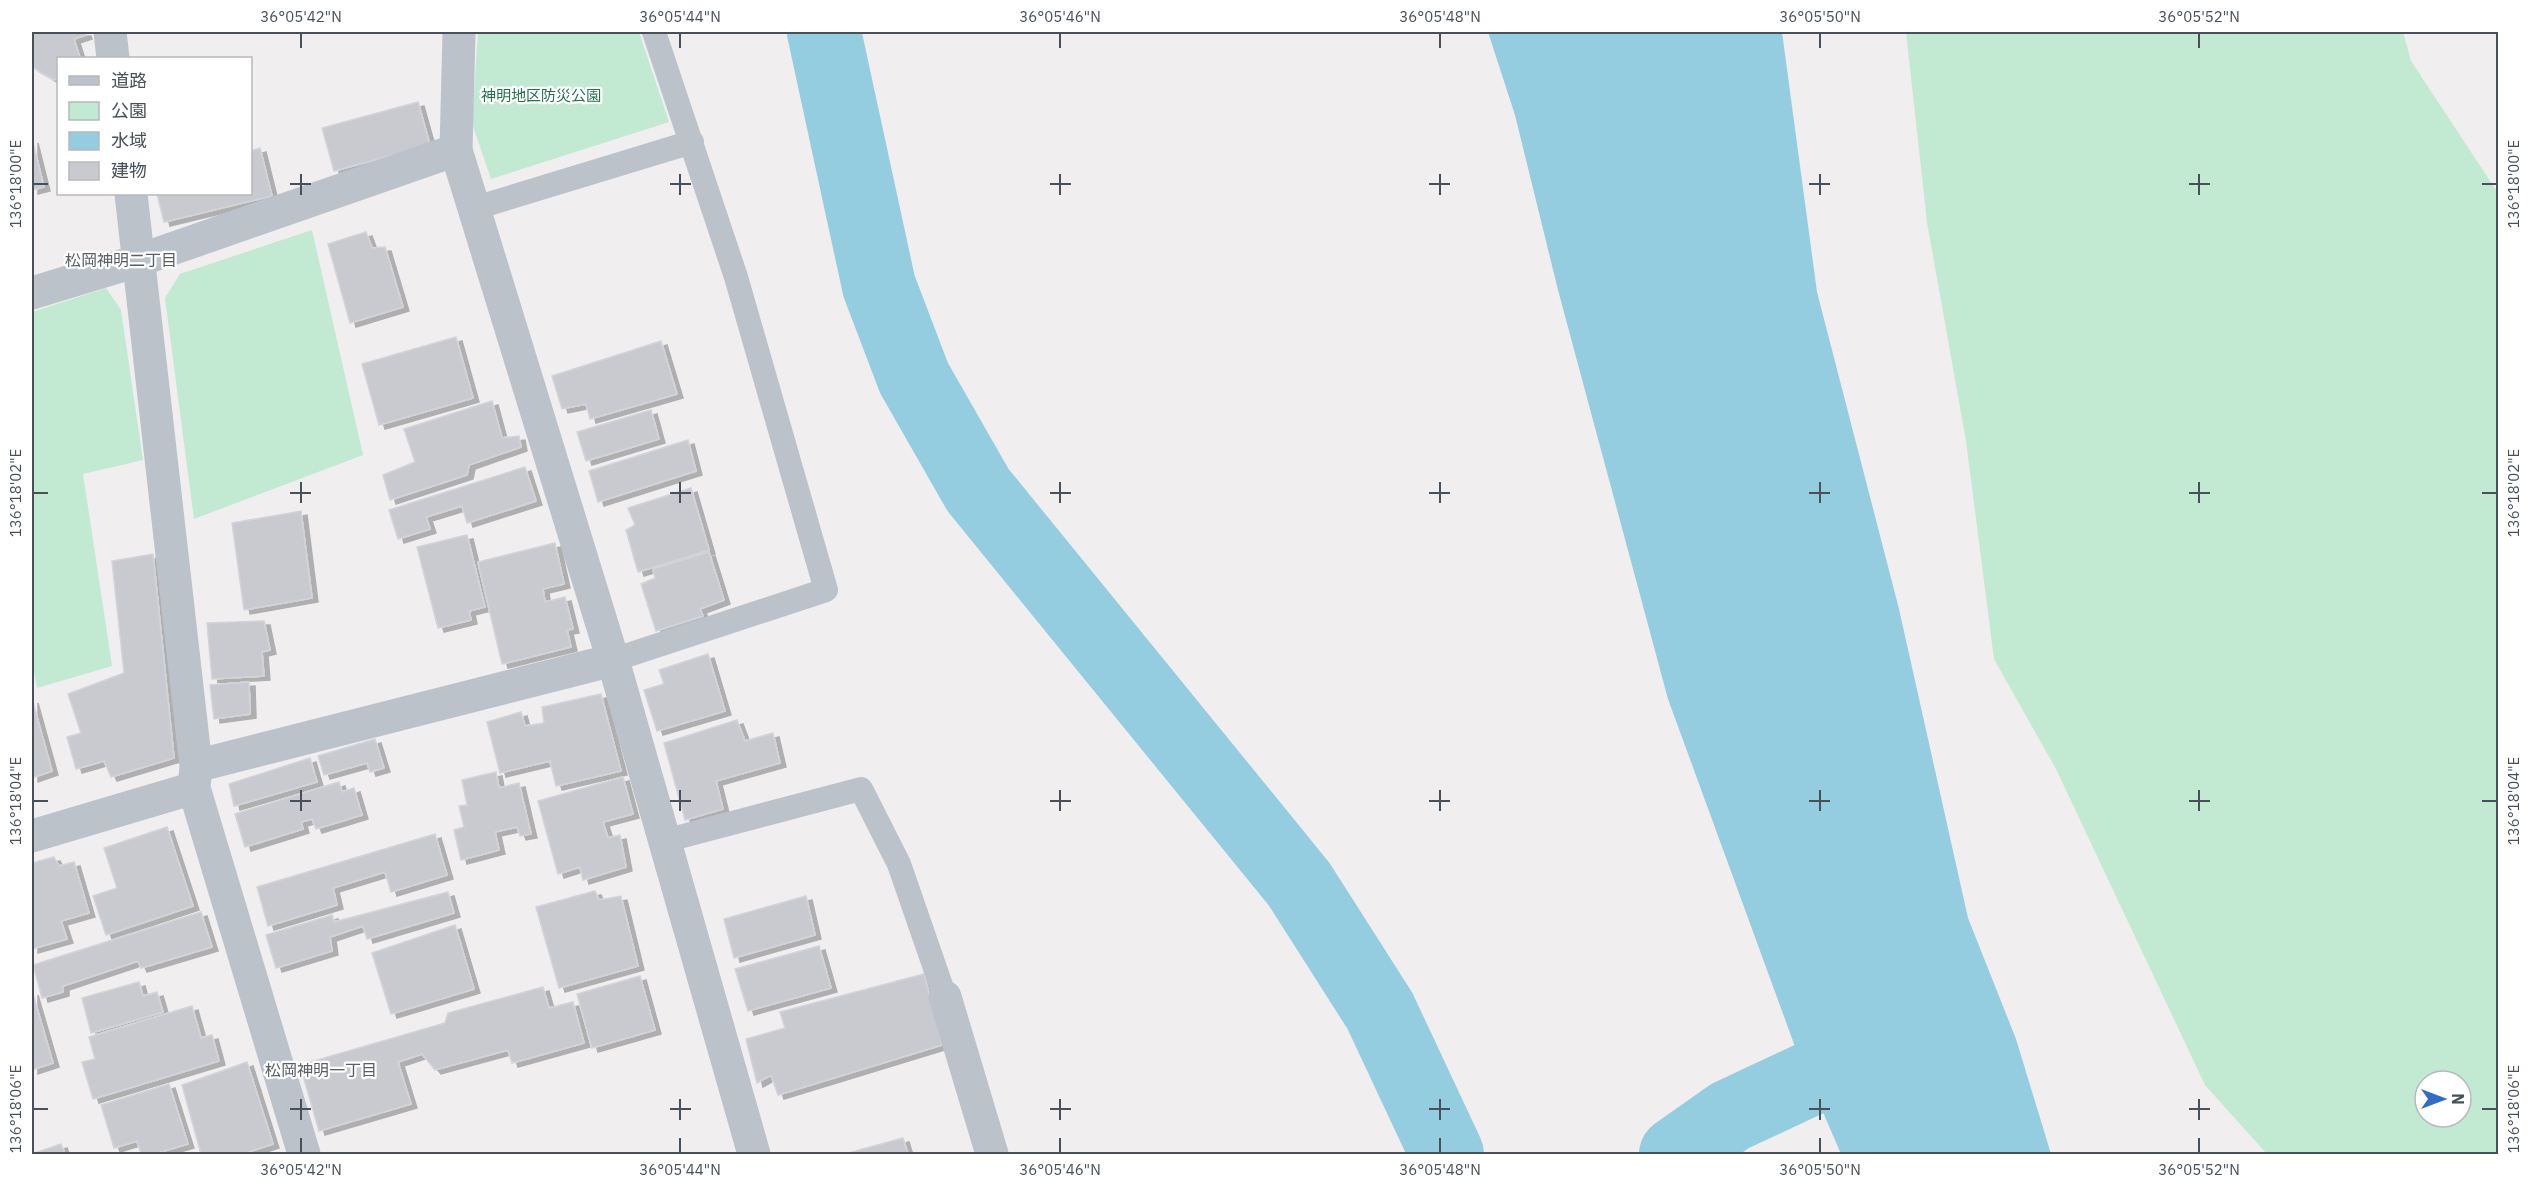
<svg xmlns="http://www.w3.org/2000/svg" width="2530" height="1186" font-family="'IBM Plex Sans','Noto Sans JP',sans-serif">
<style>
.green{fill:#c2e9d2;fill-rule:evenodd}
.water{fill:#94cde0}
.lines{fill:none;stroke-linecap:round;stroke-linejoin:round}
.river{stroke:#94cde0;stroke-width:74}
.building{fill:#c9cad0;stroke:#d3d4d9;stroke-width:1.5;filter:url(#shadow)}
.lane{stroke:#bbc2c9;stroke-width:24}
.street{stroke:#bbc2c9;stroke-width:33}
.ticks{fill:none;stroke:#485059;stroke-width:2}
.labels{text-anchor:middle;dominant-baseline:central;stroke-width:4.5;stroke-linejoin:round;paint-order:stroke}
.park-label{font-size:15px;fill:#23714d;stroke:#fff}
.neighbourhood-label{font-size:16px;fill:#5b5e62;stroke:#fff}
.neatline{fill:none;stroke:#485059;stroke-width:2}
.ticks-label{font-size:15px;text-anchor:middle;fill:#485059}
</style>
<defs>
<filter id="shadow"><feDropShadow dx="6" dy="4" stdDeviation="0" flood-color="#0004"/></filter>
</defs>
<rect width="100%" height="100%" fill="#f0eeee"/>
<path class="green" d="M478,32H639L669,122L491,179L472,123Z
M1906,32H2403L2411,61L2498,193V1154H2267L2205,1085L2056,769L1994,659L1966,441L1927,222ZM2425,1081H2461V1117H2425Z
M312,230L363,455L194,519L165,298L180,274Z
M106,288L121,310L143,460L83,474L112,666L37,688L32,662V312Z"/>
<path class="water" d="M1488,32H1782L1817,292L1899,609L1968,918L2016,1039L2051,1154H1841L1797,1052L1668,699L1558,290L1515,115Z"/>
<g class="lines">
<path class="river" d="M824,32L879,286L914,378L978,490L1299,884L1380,1011L1447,1154
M1676,1154L1730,1116L1854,1058L1860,1008"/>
</g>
<path class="building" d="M32,32H85L86,35L74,39L80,58H58V78L54,80L32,67Z
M418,102L430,145L334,171L322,128Z
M32,139L44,187L32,190Z
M260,148L272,196L164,222L157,194H250V151Z
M366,232L372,248L385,247L403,307L350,323L328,244Z
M456,337L473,398L379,425L362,364Z
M661,341L677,394L590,419L586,404L562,409L552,376Z
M492,401L502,438L519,436L521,447L469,465L467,475L390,500L383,475L415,462L404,429Z
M651,410L659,439L586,461L577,432Z
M688,440L696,471L598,502L589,471Z
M525,467L536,501L467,523L462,506L426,517L430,529L398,539L389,510Z
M691,488L709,550L638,572L626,530L635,525L628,508Z
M301,511L312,598L244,610L232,523Z
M467,535L485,607L469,611L471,620L438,628L417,547Z
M555,543L564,584L543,589L545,602L565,597L573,629L567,630L571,647L502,664L478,562Z
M709,552L724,600L700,609L703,616L656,631L641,584L655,578L653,569Z
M153,554L174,758L111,777L104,761L76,769L67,737L81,733L68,694L124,673L112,561Z
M264,621L270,650L262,652L264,676L212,679L207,623Z
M708,654L725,711L657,731L644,690L664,684L659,670Z
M249,682L250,714L214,719L210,685Z
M601,694L621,771L556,786L550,761L500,773L487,722L521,712L525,726L544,723L542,707Z
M32,699L52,771L32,778Z
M737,720L745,741L773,733L780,763L716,781L723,809L685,820L664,743Z
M375,739L384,768L370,772L367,763L324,775L318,756Z
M310,758L317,782L234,806L229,784Z
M496,772L499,788L519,783L531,834L520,836L517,827L495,832L499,850L461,860L454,830L464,827L459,806L467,805L462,780Z
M623,777L633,814L603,822L608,838L620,835L626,867L583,880L580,867L558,874L538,801Z
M339,782L342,792L354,788L362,815L316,829L312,819L301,822L303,829L245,847L235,814Z
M167,827L193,906L106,935L93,896L117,888L104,848Z
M435,834L447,875L391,892L385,872L333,888L337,905L268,926L257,887Z
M54,857L59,866L74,862L89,913L61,921L67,939L32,949V863Z
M595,891L599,900L621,896L638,966L559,988L536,907Z
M448,892L454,913L367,939L363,926L330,937L332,951L276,968L266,935L332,915L334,922Z
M806,896L815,935L734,958L724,919Z
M201,912L212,947L141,968L138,961L63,986V992L42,998L33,965Z
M455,925L474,989L391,1014L372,953Z
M819,946L831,988L748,1011L735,969Z
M924,974L942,1045L778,1095L771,1075L757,1083L746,1039L785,1028L780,1012Z
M640,976L655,1030L592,1048L577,994Z
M139,982L143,996L157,992L163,1012L91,1033L82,998Z
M543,987L549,1008L573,1002L584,1043L512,1063L508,1050L435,1070L422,1054L398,1062L411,1104L319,1131L300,1065L445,1023L448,1013Z
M32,991L53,1063L32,1070Z
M192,1006L201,1038L212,1035L219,1061L93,1099L82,1062L95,1059L89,1037Z
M247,1062L273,1144L242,1154H201L182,1085Z
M169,1084L188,1144L154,1154H141L137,1141L114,1148L101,1105Z
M903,1138L908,1154H845Z
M61,1144L65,1154H32Z"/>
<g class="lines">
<path class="lane" d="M472,209L692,142
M613,660L826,590L736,277L654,32
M664,841L861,789L899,864L945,997"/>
<path class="street" d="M110,32L113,58
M459,32L456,150L613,660L754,1154
M131,194L196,766L194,788L304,1154
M32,293L137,261L456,150
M196,766L613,660
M32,836L194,788
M945,997L992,1154"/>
</g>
<path class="ticks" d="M301,33V48M680,33V48M1060,33V48M1440,33V48M1820,33V48M2199,33V48M301,174V195M680,174V195M1060,174V195M1440,174V195M1820,174V195M2199,174V195M33,184H48M290,184H311M670,184H691M1050,184H1071M1429,184H1450M1809,184H1830M2189,184H2210M2482,184H2497M301,482V503M680,482V503M1060,482V503M1440,482V503M1820,482V503M2199,482V503M33,493H48M290,493H311M670,493H691M1050,493H1071M1429,493H1450M1809,493H1830M2189,493H2210M2482,493H2497M301,790V811M680,790V811M1060,790V811M1440,790V811M1820,790V811M2199,790V811M33,801H48M290,801H311M670,801H691M1050,801H1071M1429,801H1450M1809,801H1830M2189,801H2210M2482,801H2497M301,1099V1120M680,1099V1120M1060,1099V1120M1440,1099V1120M1820,1099V1120M2199,1099V1120M33,1109H48M290,1109H311M670,1109H691M1050,1109H1071M1429,1109H1450M1809,1109H1830M2189,1109H2210M2482,1109H2497M301,1138V1153M680,1138V1153M1060,1138V1153M1440,1138V1153M1820,1138V1153M2199,1138V1153"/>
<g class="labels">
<g class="park-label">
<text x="541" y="95">神明地区防災公園</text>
</g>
<g class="neighbourhood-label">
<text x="121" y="260">松岡神明二丁目</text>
<text x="321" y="1070">松岡神明一丁目</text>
</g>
</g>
<rect width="2530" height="1186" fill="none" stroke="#ffffff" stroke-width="66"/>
<rect x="57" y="57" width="195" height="138" fill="#ffffff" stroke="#b6b9bd" stroke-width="1.5"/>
<rect x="69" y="76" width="30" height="9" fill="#bbc2c9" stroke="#b6b9bd" stroke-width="1.5"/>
<text x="111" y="87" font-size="18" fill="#485059">道路</text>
<rect x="69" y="102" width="30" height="18" fill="#c2e9d2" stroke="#b6b9bd" stroke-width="1.5"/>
<text x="111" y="117" font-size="18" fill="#485059">公園</text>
<rect x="69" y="132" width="30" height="18" fill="#94cde0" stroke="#b6b9bd" stroke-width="1.5"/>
<text x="111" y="147" font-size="18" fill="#485059">水域</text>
<rect x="69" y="162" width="30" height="18" fill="#c9cad0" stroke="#b6b9bd" stroke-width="1.5"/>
<text x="111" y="177" font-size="18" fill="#485059">建物</text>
<g transform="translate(2443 1099) rotate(90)"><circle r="28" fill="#ffffff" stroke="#b6b9bd" stroke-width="1.5"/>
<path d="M0-4.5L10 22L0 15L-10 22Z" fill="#306cc8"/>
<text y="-9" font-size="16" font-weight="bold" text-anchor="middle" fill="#485059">N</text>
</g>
<rect x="33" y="33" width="2464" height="1120" class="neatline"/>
<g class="ticks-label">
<text x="301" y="22">36°05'42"N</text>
<text x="680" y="22">36°05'44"N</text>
<text x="1060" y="22">36°05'46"N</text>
<text x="1440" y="22">36°05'48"N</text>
<text x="1820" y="22">36°05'50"N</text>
<text x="2199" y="22">36°05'52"N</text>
<text transform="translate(2514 184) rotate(-90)" y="5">136°18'00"E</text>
<text transform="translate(16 184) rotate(-90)" y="5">136°18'00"E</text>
<text transform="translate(2514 493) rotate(-90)" y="5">136°18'02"E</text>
<text transform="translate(16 493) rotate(-90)" y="5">136°18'02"E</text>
<text transform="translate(2514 801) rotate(-90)" y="5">136°18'04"E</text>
<text transform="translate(16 801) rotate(-90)" y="5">136°18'04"E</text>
<text transform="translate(2514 1109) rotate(-90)" y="5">136°18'06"E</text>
<text transform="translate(16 1109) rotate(-90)" y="5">136°18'06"E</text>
<text x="301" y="1175">36°05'42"N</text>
<text x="680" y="1175">36°05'44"N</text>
<text x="1060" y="1175">36°05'46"N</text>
<text x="1440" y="1175">36°05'48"N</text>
<text x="1820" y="1175">36°05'50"N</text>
<text x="2199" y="1175">36°05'52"N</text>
</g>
</svg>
